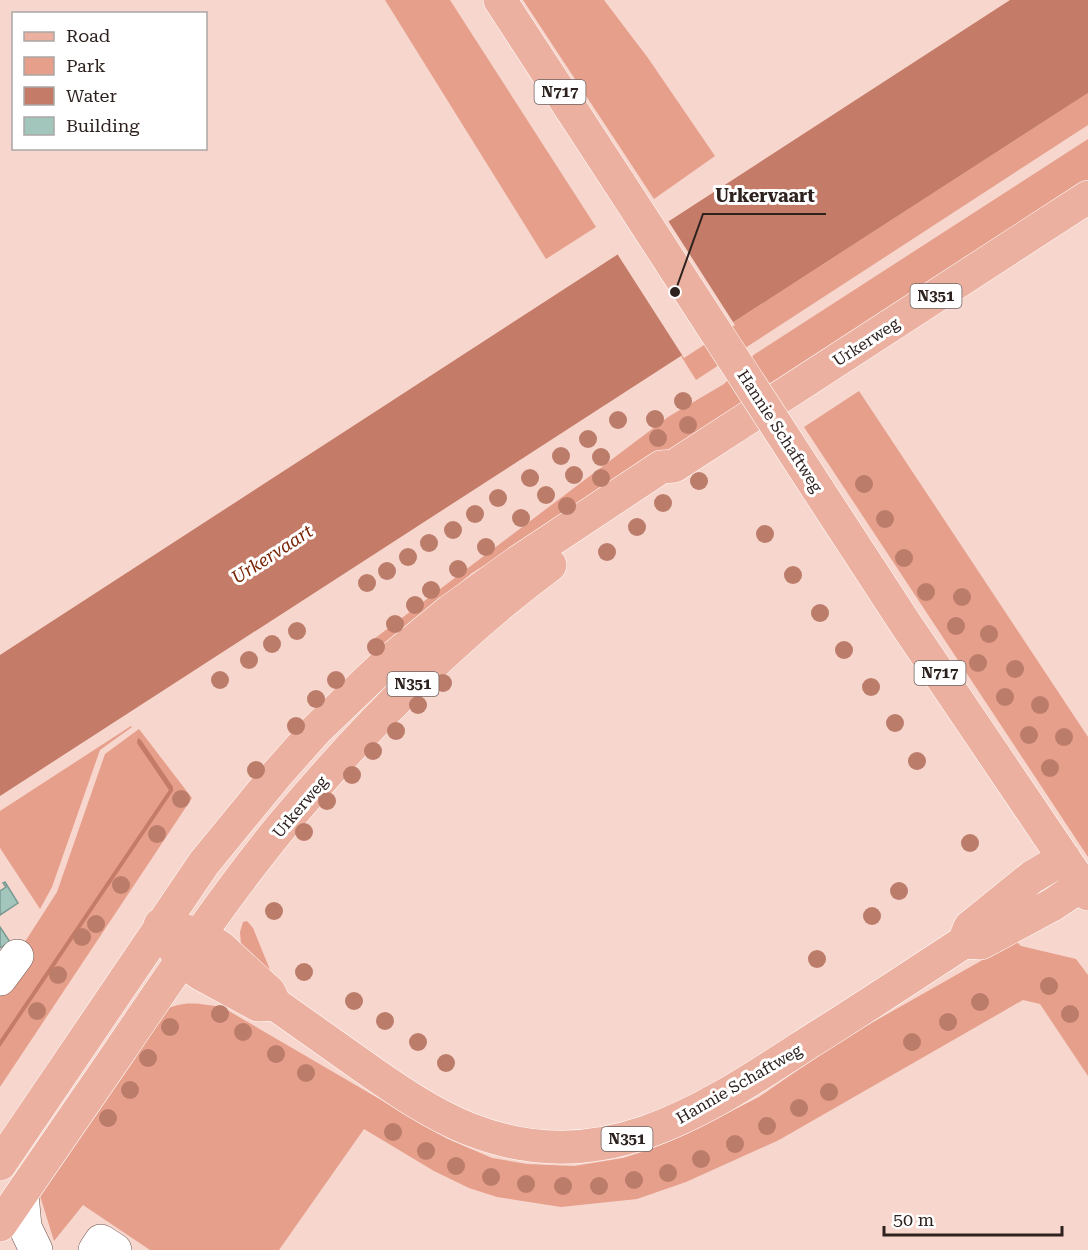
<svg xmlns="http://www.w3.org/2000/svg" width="1088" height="1250" font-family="'Roboto Serif',serif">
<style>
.green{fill:#e69f8b}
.water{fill:#c47b67}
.pier{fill:#f7d6cd}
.building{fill:#a2c5bc;stroke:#7a9b93;stroke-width:1.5}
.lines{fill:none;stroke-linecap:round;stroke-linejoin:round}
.minor-casing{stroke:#6a4e47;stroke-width:34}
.major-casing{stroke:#fff;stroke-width:34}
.minor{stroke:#fff;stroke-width:33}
.major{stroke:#ebb09f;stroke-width:33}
.major-bridge-casing{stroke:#fff;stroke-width:34;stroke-linecap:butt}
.major-bridge{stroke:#ebb09f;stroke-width:33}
.tree{fill:#bc7c6a}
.labels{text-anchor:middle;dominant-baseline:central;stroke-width:6;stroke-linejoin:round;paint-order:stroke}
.shield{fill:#fff;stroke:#6d6462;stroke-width:1.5}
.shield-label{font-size:15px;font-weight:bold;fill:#2e221f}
.street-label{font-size:16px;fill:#2e221f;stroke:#fff}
.water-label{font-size:18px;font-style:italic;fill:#7a2305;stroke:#fff}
.leader{fill:none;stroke:#2e221f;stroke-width:2}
.callout-dot{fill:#2e221f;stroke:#fff;stroke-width:2}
.callout-label{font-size:18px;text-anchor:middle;font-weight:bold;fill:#2e221f;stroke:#fff;stroke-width:6;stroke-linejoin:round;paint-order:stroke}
</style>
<rect width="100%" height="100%" fill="#f7d6cd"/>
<path class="green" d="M385,0H450L596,227L546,259Z
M523,0H604L648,58L715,156L654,199Z
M1088,93V125L696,380L681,356Z
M1088,139V184L696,436L472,573L380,650L374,639L668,417L724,384L755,354Z
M859,391L1088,737V857L804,427Z
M131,726L132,727L100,750L52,887L40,909L0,848V811Z
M139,729L192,798L0,1087V994L21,948L57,892L105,754Z
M247,921L253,928L275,982L241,945L240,932L243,922Z
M1016,941L1021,946L1076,959L1088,975V1076L1040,1004L1023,1000L779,1140L686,1182L637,1199L561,1207L497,1197L469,1188L434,1171L364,1129L279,1250H150L83,1205L54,1241L37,1186L166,1009C187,1000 200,1004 222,1007L448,1139L492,1158L527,1164L574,1166L623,1158L651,1149L684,1135L759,1097L838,1042Z"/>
<path class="water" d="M1010,0H1088V93L0,796V655Z
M138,738L141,740L173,787V791L0,1047V1040L169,790L137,743Z"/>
<path class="pier" d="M667,219L735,325L684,358L616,252Z"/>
<path class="building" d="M5,882L18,903L0,915V891L6,887L3,883Z
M0,927L10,942L0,948Z"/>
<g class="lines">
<defs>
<path id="minor" d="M0,979L17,956
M22,1194L25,1227L36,1250
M95,1250L101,1241L115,1250"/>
<path id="major" d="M500,0L620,184
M817,488L905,623L1088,894
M160,925L200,934L220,947L269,992L275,1004C305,1025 334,1046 364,1067C397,1090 431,1114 469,1129C601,1181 702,1112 808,1043C861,1010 912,976 964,942L981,943L1052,905L1082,885
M170,942L181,960L201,974L258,1005L274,1004
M964,942L970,927L1032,877L1064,858
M0,1164L204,863L277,774L317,729L383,666L450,611L518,562L661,467L674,466L1088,197
M0,1225C40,1166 81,1108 121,1049C172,974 223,898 280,828C360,732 450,640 550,565"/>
</defs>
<use href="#minor" class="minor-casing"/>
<use href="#major" class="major-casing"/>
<use href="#minor" class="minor"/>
<use href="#major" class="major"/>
<defs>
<path id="major-bridge" d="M620,184L817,488"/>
</defs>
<use href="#major-bridge" class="major-bridge-casing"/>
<use href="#major-bridge" class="major-bridge"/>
</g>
<g class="tree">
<circle cx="683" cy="401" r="9"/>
<circle cx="655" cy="419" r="9"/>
<circle cx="618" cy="420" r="9"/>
<circle cx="688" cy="425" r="9"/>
<circle cx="658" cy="438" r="9"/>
<circle cx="588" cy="439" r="9"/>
<circle cx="561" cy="456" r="9"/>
<circle cx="601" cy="457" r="9"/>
<circle cx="574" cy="475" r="9"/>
<circle cx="530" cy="478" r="9"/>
<circle cx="601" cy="478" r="9"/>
<circle cx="699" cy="481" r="9"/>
<circle cx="864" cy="484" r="9"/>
<circle cx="546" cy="495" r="9"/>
<circle cx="498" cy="498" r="9"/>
<circle cx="663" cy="503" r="9"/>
<circle cx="567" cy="506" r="9"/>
<circle cx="475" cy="514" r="9"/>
<circle cx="521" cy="518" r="9"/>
<circle cx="885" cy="519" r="9"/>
<circle cx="637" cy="527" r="9"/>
<circle cx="453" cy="530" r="9"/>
<circle cx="765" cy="534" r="9"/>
<circle cx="429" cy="543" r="9"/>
<circle cx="486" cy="547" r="9"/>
<circle cx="607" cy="552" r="9"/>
<circle cx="408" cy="557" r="9"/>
<circle cx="904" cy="558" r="9"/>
<circle cx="458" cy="569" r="9"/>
<circle cx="387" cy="571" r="9"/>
<circle cx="793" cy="575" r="9"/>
<circle cx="367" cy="583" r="9"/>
<circle cx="431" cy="590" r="9"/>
<circle cx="926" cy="592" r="9"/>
<circle cx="962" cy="597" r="9"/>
<circle cx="415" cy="605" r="9"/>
<circle cx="820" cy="613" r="9"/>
<circle cx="395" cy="624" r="9"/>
<circle cx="956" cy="626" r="9"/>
<circle cx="297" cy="631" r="9"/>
<circle cx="989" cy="634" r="9"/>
<circle cx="272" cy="644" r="9"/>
<circle cx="376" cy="647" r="9"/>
<circle cx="844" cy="650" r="9"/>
<circle cx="249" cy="660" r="9"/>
<circle cx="978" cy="663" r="9"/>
<circle cx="1015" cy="669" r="9"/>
<circle cx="220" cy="680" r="9"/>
<circle cx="336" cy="680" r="9"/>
<circle cx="443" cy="683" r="9"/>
<circle cx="871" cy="687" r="9"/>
<circle cx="1005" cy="697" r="9"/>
<circle cx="316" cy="699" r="9"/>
<circle cx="418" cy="705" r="9"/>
<circle cx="1040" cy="705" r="9"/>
<circle cx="895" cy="723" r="9"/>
<circle cx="296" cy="726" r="9"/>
<circle cx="396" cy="731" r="9"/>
<circle cx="1029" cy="735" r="9"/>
<circle cx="1064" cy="737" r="9"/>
<circle cx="373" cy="751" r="9"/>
<circle cx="917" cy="761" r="9"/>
<circle cx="1050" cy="768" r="9"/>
<circle cx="256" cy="770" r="9"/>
<circle cx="352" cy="775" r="9"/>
<circle cx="181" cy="799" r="9"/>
<circle cx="327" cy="801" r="9"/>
<circle cx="304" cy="832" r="9"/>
<circle cx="157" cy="834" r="9"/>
<circle cx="970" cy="843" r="9"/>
<circle cx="121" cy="885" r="9"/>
<circle cx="899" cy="891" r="9"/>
<circle cx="274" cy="911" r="9"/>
<circle cx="872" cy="916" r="9"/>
<circle cx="96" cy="924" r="9"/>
<circle cx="82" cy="937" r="9"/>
<circle cx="817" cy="959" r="9"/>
<circle cx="304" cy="972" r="9"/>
<circle cx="58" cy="975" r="9"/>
<circle cx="1049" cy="986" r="9"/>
<circle cx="354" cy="1001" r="9"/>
<circle cx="980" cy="1002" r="9"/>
<circle cx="37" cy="1011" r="9"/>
<circle cx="220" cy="1014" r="9"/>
<circle cx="1070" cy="1014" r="9"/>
<circle cx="385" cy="1021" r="9"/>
<circle cx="948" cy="1022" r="9"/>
<circle cx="170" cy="1027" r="9"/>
<circle cx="243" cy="1032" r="9"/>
<circle cx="418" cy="1042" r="9"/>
<circle cx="912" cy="1042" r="9"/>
<circle cx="276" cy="1054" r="9"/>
<circle cx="148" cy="1058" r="9"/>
<circle cx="446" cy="1063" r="9"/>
<circle cx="306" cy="1073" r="9"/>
<circle cx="130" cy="1090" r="9"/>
<circle cx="829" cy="1092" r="9"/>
<circle cx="799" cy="1108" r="9"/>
<circle cx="108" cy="1118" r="9"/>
<circle cx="767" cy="1126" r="9"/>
<circle cx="393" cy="1132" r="9"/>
<circle cx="735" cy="1144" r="9"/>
<circle cx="426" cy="1151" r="9"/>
<circle cx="701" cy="1159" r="9"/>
<circle cx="456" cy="1166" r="9"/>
<circle cx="668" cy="1173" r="9"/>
<circle cx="491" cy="1177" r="9"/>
<circle cx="634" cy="1180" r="9"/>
<circle cx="526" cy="1184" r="9"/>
<circle cx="563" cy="1186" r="9"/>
<circle cx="599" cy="1186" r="9"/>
</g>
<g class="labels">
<g class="shield">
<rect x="534.5" y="80" width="51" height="24" rx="4.5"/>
<rect x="910.5" y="284" width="51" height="24" rx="4.5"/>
<rect x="914.5" y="661" width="51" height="24" rx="4.5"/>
<rect x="387.5" y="672" width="51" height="24" rx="4.5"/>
<rect x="601.5" y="1127" width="51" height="24" rx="4.5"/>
</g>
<g class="shield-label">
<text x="560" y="92">N717</text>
<text x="936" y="296">N351</text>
<text x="940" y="673">N717</text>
<text x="413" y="684">N351</text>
<text x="627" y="1139">N351</text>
</g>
<g class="street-label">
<text transform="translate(866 342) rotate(-33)">Urkerweg</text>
<text transform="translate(780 431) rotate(57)">Hannie Schaftweg</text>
<text transform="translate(300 807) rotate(-50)">Urkerweg</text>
<text transform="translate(739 1084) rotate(-30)">Hannie Schaftweg</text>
</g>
<g class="water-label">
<text transform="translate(272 554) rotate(-33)">Urkervaart</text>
</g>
</g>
<path class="leader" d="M675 292L703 214H826"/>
<circle class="callout-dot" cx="675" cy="292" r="6"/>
<g class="callout-label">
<text x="765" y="202">Urkervaart</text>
</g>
<rect x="12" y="12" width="195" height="138" fill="#ffffff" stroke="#aba7a5" stroke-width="1.5"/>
<rect x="24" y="32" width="30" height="9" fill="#ebb09f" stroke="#aba7a5" stroke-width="1.5"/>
<text x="66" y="42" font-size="18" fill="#2e221f">Road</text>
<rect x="24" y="57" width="30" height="18" fill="#e69f8b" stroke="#aba7a5" stroke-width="1.5"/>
<text x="66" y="72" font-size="18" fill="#2e221f">Park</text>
<rect x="24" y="87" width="30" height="18" fill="#c47b67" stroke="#aba7a5" stroke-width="1.5"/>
<text x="66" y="102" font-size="18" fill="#2e221f">Water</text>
<rect x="24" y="117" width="30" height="18" fill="#a2c5bc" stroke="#aba7a5" stroke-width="1.5"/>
<text x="66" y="132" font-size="18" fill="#2e221f">Building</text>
<path d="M884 1226v9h178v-9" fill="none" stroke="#2e221f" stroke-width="3"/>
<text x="893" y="1226" font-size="18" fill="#2e221f" stroke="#ffffff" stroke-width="4.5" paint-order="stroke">50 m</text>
</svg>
